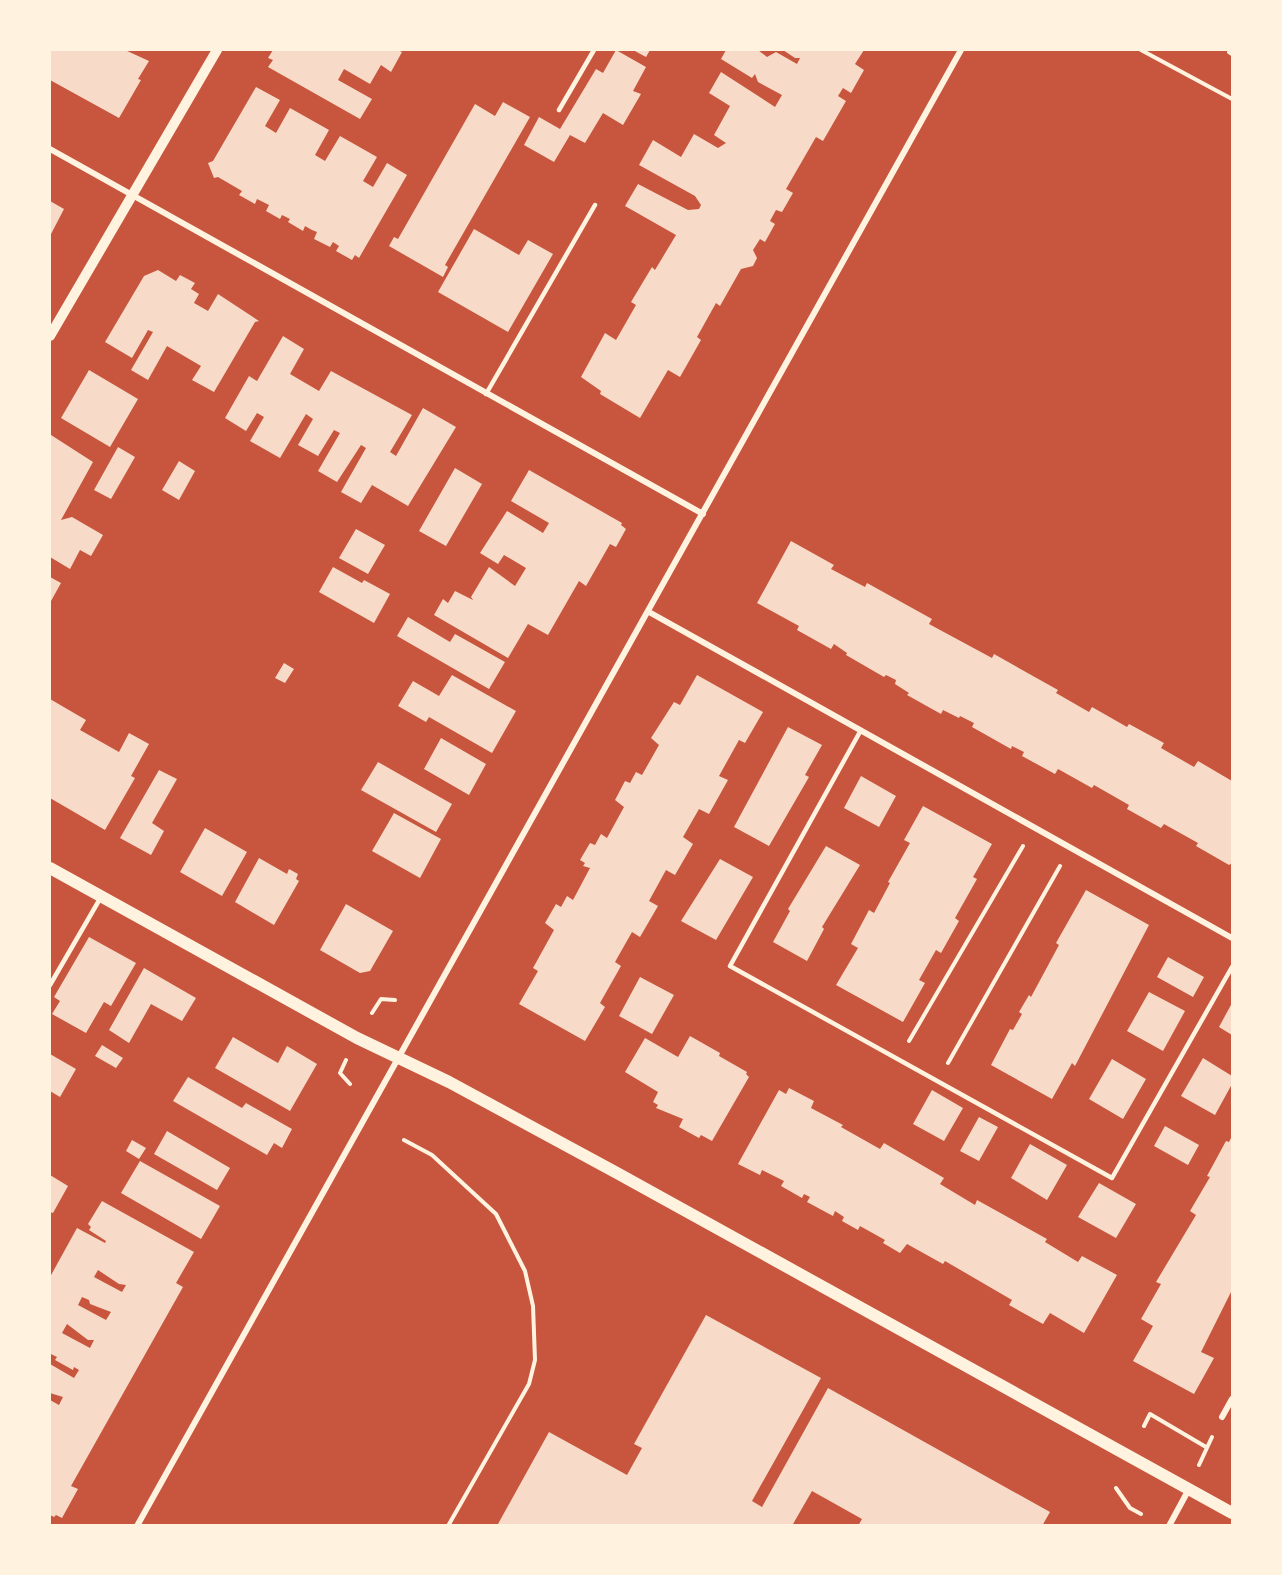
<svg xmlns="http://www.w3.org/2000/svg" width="1282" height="1575" font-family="Lora,serif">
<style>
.building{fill:#f7dbc8;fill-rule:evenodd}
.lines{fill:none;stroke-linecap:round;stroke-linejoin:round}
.path{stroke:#fff3e0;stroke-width:4}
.service{stroke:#fff3e0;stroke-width:4.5}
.minor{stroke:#fff3e0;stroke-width:6}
.tertiary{stroke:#fff3e0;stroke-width:10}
.secondary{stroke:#fff3e0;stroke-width:12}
</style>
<rect width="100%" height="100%" fill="#c8553d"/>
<path class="building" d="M50,50H125L149,61L138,79L141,80L119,118L50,80Z
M273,50H397L402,52L391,72L381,65L370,84L344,69L338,80L372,99L360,119L268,67L273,60L268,58Z
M616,50L646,67L633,91L641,94L623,125L603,113L585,143L570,135L554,162L524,145L539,117L560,129L596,69L603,73Z
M633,50H650L646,57Z
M726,50H758L767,57L776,52L797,64L800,58H795L783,50H864L855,64L864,70L851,93L843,88L838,96L846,101L823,141L816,137L786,189L793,193L782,212L776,210L770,221L775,224L765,242L760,239L753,250L757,258L753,266L741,269L720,306L716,303L697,337L701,340L680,377L668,370L640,418L600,394L601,391L581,377L605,333L616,340L636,305L631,302L652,267L655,270L676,235L625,206L638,184L688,210L699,209L701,205L695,196L639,165L653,140L681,157L694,134L718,148L726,143L714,135L730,106L709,93L721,72L775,107L782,95L758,82L755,74L752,78L721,59Z
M256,87L280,100L265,126L276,133L290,108L329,130L315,155L325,161L340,136L377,157L363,181L373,187L387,163L407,175L359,258L355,255L352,260L336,251L339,246L333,242L330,247L314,239L317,232L312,230L305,226L303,231L288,222L290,219L282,215L280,219L266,211L269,205L257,199L255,204L239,195L242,191L218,177L214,178L208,163L213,161Z
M503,102L530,117L445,265L448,267L443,277L389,246L394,237L398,239L475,104L495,116Z
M50,201L64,209L50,236Z
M474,229L519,255L528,240L553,254L508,332L438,292Z
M158,270L176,281L180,275L195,283L191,289L199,294L194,303L208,311L218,294L259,321L255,322L214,392L192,380L201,366L167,346L148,380L131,370L153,332L148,330L132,358L105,342L144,276Z
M283,336L304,349L290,374L319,391L331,371L412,415L390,452L396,456L423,408L456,427L408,506L372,485L361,503L341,492L366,448L361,445L337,482L318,471L340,433L334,430L318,456L298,445L313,419L306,414L280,458L250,441L264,417L257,413L246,431L225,418L249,376L257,381Z
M89,370L138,399L110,447L61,418Z
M51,435L93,462L61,520L72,517L103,535L91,556L80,550L70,569L50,557Z
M118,447L135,457L111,499L94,490Z
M179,461L195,471L179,500L162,490Z
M455,468L482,484L446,546L419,531Z
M529,470L622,523L621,525L626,529L616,547L610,544L586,586L579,581L548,635L528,624L508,658L434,615L443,599L448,603L455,591L473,600L471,597L489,567L515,586L526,568L504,555L498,564L480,553L507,511L543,533L549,523L511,501Z
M356,529L385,545L368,574L339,558Z
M791,541L834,565L831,569L865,587L867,583L932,619L929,624L992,658L994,654L1058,690L1056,693L1089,712L1092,707L1127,727L1129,724L1164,743L1161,748L1194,767L1198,761L1232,781V863L1229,865L1196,846L1198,843L1164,824L1161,828L1127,809L1129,805L1094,785L1092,788L1058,769L1055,774L1022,756L1024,752L1012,746L1011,749L972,727L974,723L960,716L959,718L943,710L941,714L907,695L909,693L895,684L896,680L886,675L884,677L846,655L847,653L834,644L831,649L797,630L799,626L757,603Z
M333,567L362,583L364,580L390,594L374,623L319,592Z
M50,577L61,583L51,601L50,600Z
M408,617L450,642L455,634L505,662L489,689L397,636Z
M284,663L294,669L285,683L275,678Z
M452,675L516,711L492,753L429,717L426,722L398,706L413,681L439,696Z
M697,675L763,712L745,743L739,740L719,776L728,780L709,814L699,809L683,837L693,844L675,875L666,870L649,901L658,906L640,937L632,932L615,962L621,966L600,1003L605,1007L585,1041L519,1004L538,971L533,968L554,930L545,923L556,904L561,907L567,896L573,900L590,868L583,866L585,863L580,860L590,843L595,845L601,834L607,838L624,807L615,800L625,781L630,783L636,772L642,775L659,745L651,738L674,702L680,705Z
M50,699L86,720L80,730L119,752L129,733L149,744L131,776L135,778L105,830L50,798Z
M788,727L822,745L805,775L809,777L769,846L734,827Z
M441,738L486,764L469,795L424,769Z
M378,762L452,804L436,832L361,790Z
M159,770L177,779L152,823L164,831L151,855L120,838Z
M861,776L896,796L879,827L844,808Z
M923,806L992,844L973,877L977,879L955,918L959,921L941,953L936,950L919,980L925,983L903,1022L836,985L858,948L851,944L869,910L874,913L890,883L888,882L910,843L904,840Z
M394,813L441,839L420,878L372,851Z
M205,828L247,852L222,896L180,872Z
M826,846L860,865L822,927L824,929L807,961L773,942L790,911L788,909Z
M259,858L287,874L289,869L298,874L296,879L299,881L274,925L235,902Z
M720,859L753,877L716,940L681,921Z
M1086,890L1149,925L1075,1066L1072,1063L1052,1099L991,1065L1010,1029L1013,1030L1022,1014L1019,1012L1029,995L1031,997L1059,945L1056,943Z
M346,904L393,931L370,971L360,973L320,950Z
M89,937L136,963L111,1006L104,1002L86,1033L52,1014L60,1001L54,997Z
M1168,957L1204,977L1193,997L1157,977Z
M144,968L196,998L182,1021L151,1004L129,1043L109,1030Z
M640,977L674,995L652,1034L619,1016Z
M1149,992L1185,1011L1163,1051L1127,1031Z
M1232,1003V1035L1219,1027Z
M690,1036L720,1053L719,1056L747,1072L746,1074L749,1077L712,1141L701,1135L699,1138L679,1127L683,1119L656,1108L658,1105L653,1102L658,1092L625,1072L645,1038L678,1057Z
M233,1037L278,1063L287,1046L317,1064L290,1111L215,1068Z
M102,1045L123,1058L116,1068L95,1056Z
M50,1054L76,1069L60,1097L50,1091Z
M1203,1058L1232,1076V1084L1215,1115L1181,1096Z
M1112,1059L1146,1079L1123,1119L1089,1099Z
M188,1077L242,1108L246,1103L292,1129L282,1148L274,1143L267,1155L173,1101Z
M789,1088L814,1101L811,1108L843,1125L841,1127L880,1149L884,1143L944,1178L940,1184L975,1205L977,1200L1047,1239L1045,1242L1078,1262L1082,1256L1117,1275L1084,1333L1050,1313L1043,1324L1009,1305L1012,1300L945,1261L943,1264L907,1244L900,1253L883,1243L885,1240L860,1226L858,1230L842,1221L844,1217L835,1211L833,1216L807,1202L810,1197L804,1194L802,1198L781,1186L784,1181L762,1170L760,1175L738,1164L779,1090L786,1094Z
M932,1090L963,1108L944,1141L913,1124Z
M979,1117L998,1127L979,1161L960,1151Z
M1165,1126L1199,1145L1188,1165L1154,1146Z
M167,1131L230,1168L217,1190L154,1154Z
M1232,1136V1290L1201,1352L1214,1358L1194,1394L1133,1361L1153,1326L1141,1319L1161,1284L1156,1282L1196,1215L1190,1211L1210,1177L1207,1176L1226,1141L1229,1142Z
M132,1140L146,1148L139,1159L126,1151Z
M1030,1144L1067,1165L1047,1200L1011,1178Z
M140,1161L220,1206L201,1239L121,1193Z
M50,1175L68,1186L53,1213L50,1212Z
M1099,1183L1136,1204L1116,1238L1078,1217Z
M102,1201L194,1252L176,1283L183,1287L71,1486L78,1489L62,1518L56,1515L54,1517L50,1515V1400L59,1405L63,1397L50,1393V1364L74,1378L79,1370L74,1367L73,1370L55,1360L57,1357L51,1354L50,1357V1277L77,1228L105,1243L106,1241L89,1230L91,1227L88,1224ZM98,1270L119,1284L126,1285L122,1292L94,1277ZM82,1297L89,1300L90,1304L111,1312L106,1320L78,1305ZM67,1324L88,1340H94L90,1348L62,1333Z
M706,1315L821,1378L752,1501L762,1507L828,1388L1050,1512L1042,1526H858L862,1519L812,1491L793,1524L796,1526L498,1524L549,1432L627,1475L642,1448L634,1444Z"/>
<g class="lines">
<path class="path" d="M1141,50L1232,99
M1229,52L1232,54
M372,1013L381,999L395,1000
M909,1041L1023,846
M346,1060L340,1073L350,1084
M948,1063L1060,866
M404,1140L432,1155L496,1214L525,1271L533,1306L535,1360L529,1384L448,1526
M1144,1426L1150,1414L1206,1447
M1199,1465L1212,1437
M1116,1488L1130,1508L1141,1514"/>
<path class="service" d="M559,110L594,50
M486,394L595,205
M861,730L730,966L1112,1178L1232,967
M50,985L101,897"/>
<path class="minor" d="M50,149L703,514
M649,612L1232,938
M1222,1417L1232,1399
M137,1526L961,50
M1169,1526L1189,1489"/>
<path class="tertiary" d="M50,336L217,50"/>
<path class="secondary" d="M50,868L357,1038L449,1082L617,1173L1232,1513"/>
</g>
<rect width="1282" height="1575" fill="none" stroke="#fff3e0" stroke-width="102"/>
</svg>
